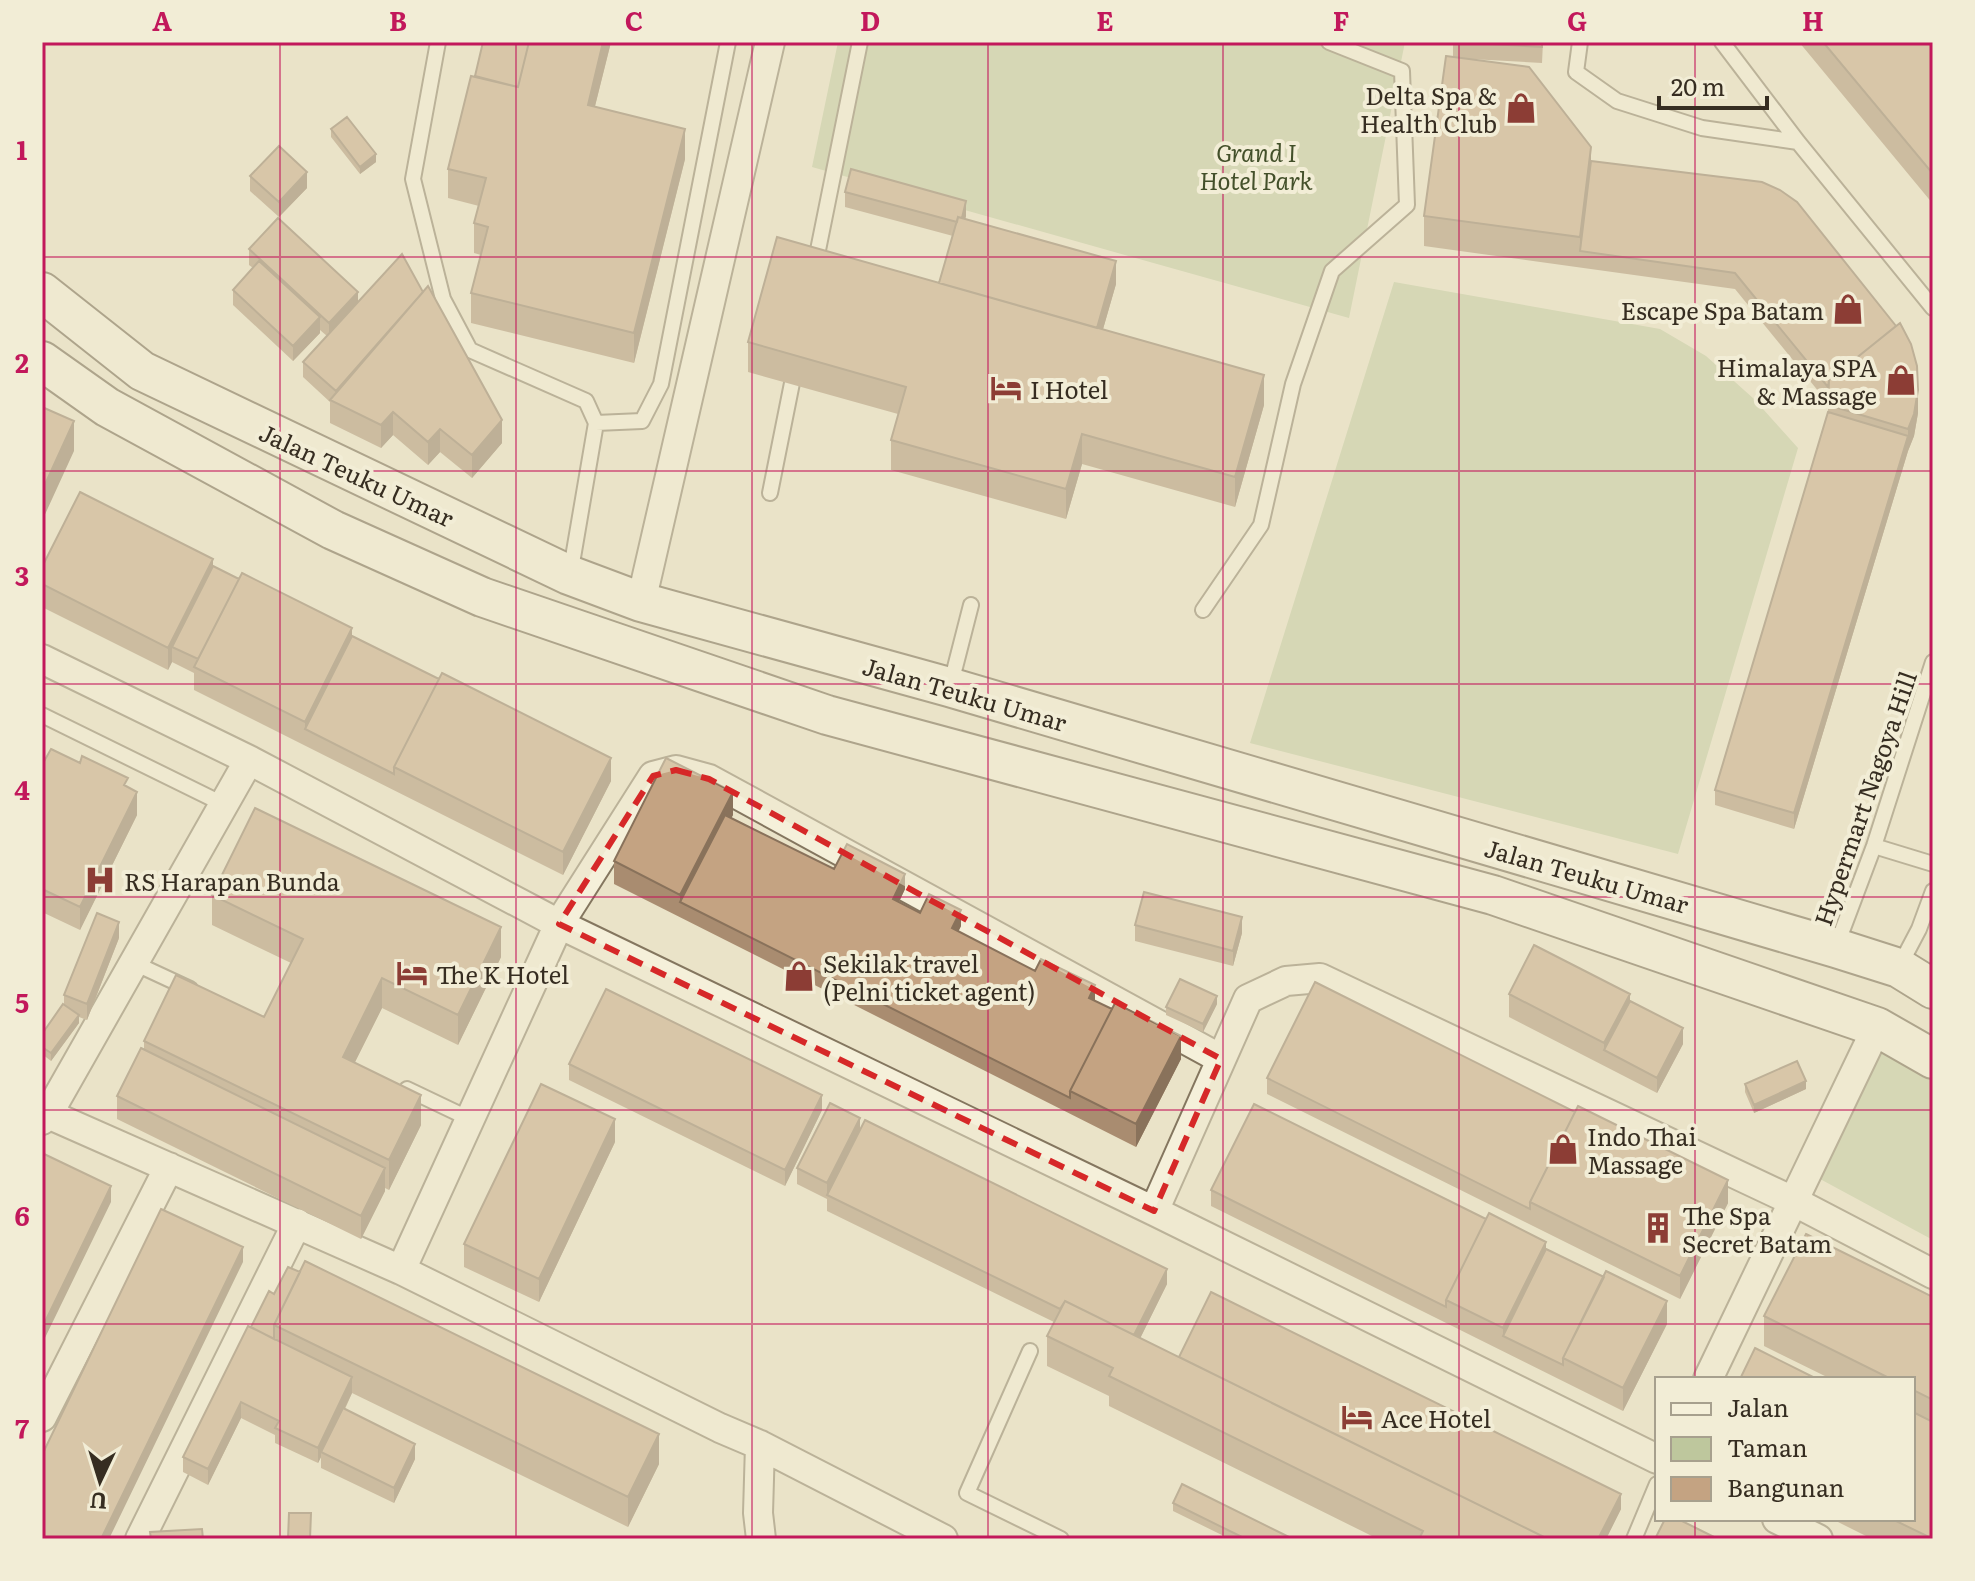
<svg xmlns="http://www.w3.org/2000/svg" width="1975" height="1581" font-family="Literata,serif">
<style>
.green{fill:#bec79d}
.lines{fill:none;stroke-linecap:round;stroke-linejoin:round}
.lane-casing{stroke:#84765f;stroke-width:18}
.street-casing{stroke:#84765f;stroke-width:32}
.secondary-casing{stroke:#665742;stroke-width:42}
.lane{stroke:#f5f0da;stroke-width:14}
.street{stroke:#f5f0da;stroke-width:28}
.secondary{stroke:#f5f0da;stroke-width:38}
.wall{fill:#a98c70}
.shaded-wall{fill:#89725b}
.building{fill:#c4a382;stroke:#89725b;stroke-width:2}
.marked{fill:none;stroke:#d62828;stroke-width:6;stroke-dasharray:16 10;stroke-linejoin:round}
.grid{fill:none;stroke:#c2185b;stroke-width:2;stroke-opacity:0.55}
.labels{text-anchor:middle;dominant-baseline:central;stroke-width:8;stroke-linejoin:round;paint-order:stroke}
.poi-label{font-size:24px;fill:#362d21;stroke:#f2edd6;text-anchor:start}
.park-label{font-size:24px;font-style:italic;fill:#43502a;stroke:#f2edd6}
.street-label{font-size:24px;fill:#362d21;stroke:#f2edd6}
.neatline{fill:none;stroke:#c2185b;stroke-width:3}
.grid-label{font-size:26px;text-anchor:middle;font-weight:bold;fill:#c2185b}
</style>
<rect width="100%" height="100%" fill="#eae3c8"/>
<path class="green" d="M838,42H1405L1349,318L812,167Z
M1394,282L1660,329L1706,356L1754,399L1798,448L1678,854L1250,743Z
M1877,1027L1933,1064V1240L1809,1173Z"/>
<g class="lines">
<defs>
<path id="lane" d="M438,42L413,179L443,299L470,350L586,401L596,423L570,575
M1580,42L1576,72L1617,101L1702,128L1798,142
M1722,42L1798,142L1933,308
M815,265L860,42
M596,423L642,421L661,384L728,42
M770,493L795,368
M1203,610L1261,525L1293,384L1332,271L1407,205L1402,71L1329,42
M950,687L971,605
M42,715L225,805
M1874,846L1933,864
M1836,947L1874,846L1933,662
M134,963L190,989
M1899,967L1919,929L1933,891
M407,1089L472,1120
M1030,1351L967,1493L1061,1539
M1634,1539L1657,1484"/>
<path id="street" d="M641,602L770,42
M42,659L249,760L559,924L1154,1211L1657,1459
M48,1114L401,1270L720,1428L760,1445L943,1539
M42,1120L48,1114L249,760
M1154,1211L1248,999L1286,981L1320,978L1795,1202L1933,1274
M401,1270L559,924L653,776L676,770L709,779L1221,1059
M1708,1379L1877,1027
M42,1417L169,1167
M760,1445L758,1513L761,1539
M1777,1519L1818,1539
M140,1539L297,1223"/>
<path id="secondary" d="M42,292L142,371L569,575L641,602L949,687L1836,948L1899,968L1933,989
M42,361L107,407L333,530L482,597L827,715L1493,895L1877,1027L1933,1059"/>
</defs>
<use href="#lane" class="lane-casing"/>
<use href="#street" class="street-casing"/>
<use href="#secondary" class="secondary-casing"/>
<use href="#lane" class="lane"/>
<use href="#street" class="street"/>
<use href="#secondary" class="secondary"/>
</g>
<path class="wall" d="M611,42L595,106L685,159L634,363L471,323V293L481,255L474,253V223L479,206L448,198V169L475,76Z
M1453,42H1543L1542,63L1470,59L1591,161L1918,413L1914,436L1908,451L1794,829L1715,805V790L1828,412V403L1735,289L1424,246V216L1453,57Z
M1799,42H1933V204Z
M331,129L376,162L360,174L331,137Z
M250,176L307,188L279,217L250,191Z
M845,192L966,216L965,219L1116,284L1103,329L1264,405L1235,507L1082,464L1066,519L891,470V440L898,414L748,372V342L939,283L953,236L845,207Z
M249,249L358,302L502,443L472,478L440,452L428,465L393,435L381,448L330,423V402L303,377V362L327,336L320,330V333L293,361L233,305V290L253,268L249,265Z
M213,566L352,636L611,781L563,875L194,690V673L172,662L168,670L42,607V567Z
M42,765L128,787L137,815L80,930L42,912Z
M733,815L731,818L834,869L905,889L899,902L920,913L961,926L958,932L1095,1001L1181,1059L1136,1147L614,884V861Z
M212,895L501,957L458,1045L382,1008L355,1062L421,1125L389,1190L385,1188V1191L361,1239L117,1119V1096L144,1049V1041L264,1017L291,963L212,925Z
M1135,925L1242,933L1233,966L1135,941Z
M119,938L87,1020L79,1017V1023L51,1061L42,1054V1034L64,1005V995Z
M1509,994L1630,1001L1683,1044L1657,1093L1509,1017Z
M1217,1004L1203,1032L1166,1015V1007Z
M569,1064L822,1110L785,1186L569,1080Z
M1267,1078L1728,1203L1680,1299L1267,1094Z
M1745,1084L1806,1089L1754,1113L1745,1092Z
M860,1129L1167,1284L1140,1338L1179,1357L1621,1509L1606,1539H1378L1109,1406V1396L1047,1366V1336L1054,1322L827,1211V1199L797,1184V1168Z
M615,1142L539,1302L464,1267V1244Z
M1211,1190L1546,1249L1667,1324L1623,1411L1211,1206Z
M274,1294L659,1464L628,1527L352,1393L345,1409L415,1459L394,1503L321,1468V1457L318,1463L275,1443V1435L241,1418L208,1485L183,1472V1457L251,1327Z
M1933,1297V1539H1872L1832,1519H1913V1379H1831L1764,1346V1316Z
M1173,1503L1293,1539H1230L1173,1511Z"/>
<path class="shaded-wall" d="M603,42H611L588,134V105Z
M685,129V159L634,363V333Z
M1591,147V177L1580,251V237Z
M376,154V162L360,174V167Z
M307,172V188L279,217V202Z
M966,201V216L960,238V223Z
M1116,261V284L1095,357V334Z
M358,292V307L329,338V323Z
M320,317V333L293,361V346Z
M1264,375V405L1235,507V477Z
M1918,390V413L1914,436L1908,451L1794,829V813L1908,436V429Z
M393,412V435L381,448V425Z
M502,420V443L472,478V455Z
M74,421V451L42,521V491Z
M440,429V452L428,465V442Z
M1082,434V464L1066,519V489Z
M213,559V581L172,647V662L168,670V648Z
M352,628V651L305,729V722Z
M611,758V781L563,875V852Z
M137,792V815L80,930V907Z
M733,792V815L686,906L680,902V895Z
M905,874V889L893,914V899Z
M961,910V926L952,944V928Z
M1242,917V933L1233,966V951Z
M119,922V938L87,1020V1004Z
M501,927V957L458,1045V1015Z
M382,978V1008L343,1086V1057Z
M1095,985V1001L1089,998Z
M1630,994V1016L1604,1050V1043Z
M1217,996V1004L1203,1032V1024Z
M79,1015V1023L51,1061V1053Z
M1683,1028V1044L1657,1093V1078Z
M1181,1036V1059L1136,1147V1124Z
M1806,1081V1089L1754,1113V1105Z
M421,1095V1125L389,1190V1160Z
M822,1095V1110L785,1186V1170Z
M860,1118V1134L827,1195V1183Z
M615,1119V1142L539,1302V1279Z
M385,1168V1191L361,1239V1216Z
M1728,1180V1203L1680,1299V1276Z
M111,1186V1202L42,1344V1328Z
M1546,1242V1264L1503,1336V1328Z
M243,1247V1262L109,1539H101Z
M1167,1269V1284L1130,1359V1343Z
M1667,1301V1324L1623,1411V1388Z
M352,1377V1393L323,1453L321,1452V1457L318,1463V1448Z
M241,1402V1418L208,1485V1469Z
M659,1434V1464L628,1527V1497Z
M415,1444V1459L394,1503V1488Z
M1621,1494V1509L1606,1539H1598Z"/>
<path class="building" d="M483,42H529L518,87L475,76Z
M529,42H603L588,105L685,129L634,333L471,293L488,227L474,223L486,178L448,169L471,76L518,87Z
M1453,42H1542V47Z
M1823,42H1933V174Z
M1446,56L1529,67L1591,147L1580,237L1424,216Z
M347,117L376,154L360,167L331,129Z
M279,146L307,172L279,202L250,176Z
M1591,161L1762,182L1780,190L1797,202L1896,326L1829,380L1828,387L1735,273L1580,251Z
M851,169L966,201L962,218L958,217L957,222L845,192Z
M958,217L1116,261L1097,328L939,283Z
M278,218L358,292L329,323L249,249Z
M777,237L1264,375L1235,477L1082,434L1066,489L891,440L906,387L748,342Z
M402,254L423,292L336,391L303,362Z
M259,261L320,317L293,346L233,290Z
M428,286L502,420L472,455L440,429L428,442L393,412L381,425L330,400Z
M1900,323L1911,344L1917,366L1918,390L1914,414L1908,429L1828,405L1829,380Z
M42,407L74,421L42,491Z
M1828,412L1908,436L1794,813L1715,790Z
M80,492L213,559L168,648L42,584V567Z
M213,566L239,579L198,659L172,647Z
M242,573L352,628L305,722L194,667Z
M352,636L439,679L394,767V774L305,729Z
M442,673L611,758L563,852L394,767Z
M51,749L80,763L82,756L128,778L124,785L137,792L80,907L42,889V765Z
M666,758L733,792L680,895L614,861Z
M255,808L501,927L458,1015L382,978L343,1057L421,1095L389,1160L144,1041L176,975L264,1017L303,939L212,895Z
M725,815L834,869L847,844L905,874L893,899L920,913L929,894L961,910L952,928L1035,971L1041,959L1095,985L1089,998L1112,1009L1070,1091V1098L680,902Z
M1144,892L1242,917L1233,951L1135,925Z
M97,913L119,922L87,1004L64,995Z
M1534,945L1630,994L1604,1043L1509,994Z
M1180,979L1217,996L1203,1024L1166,1007Z
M1315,982L1575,1112L1530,1202V1209L1267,1078Z
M606,989L822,1095L785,1170L569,1064Z
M1630,1001L1683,1028L1657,1078L1604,1050Z
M1115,1003L1181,1036L1136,1124L1070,1091Z
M63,1004L79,1015L51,1053L42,1047V1034Z
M141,1048L385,1168L361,1216L117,1096Z
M1797,1061L1806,1081L1754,1105L1745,1084Z
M541,1084L615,1119L539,1279L464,1244Z
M830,1103L860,1118L827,1183L797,1168Z
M1254,1104L1486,1219L1446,1300V1307L1211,1190Z
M1578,1106L1728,1180L1680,1276L1530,1202Z
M865,1120L1167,1269L1134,1335L1065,1301L1060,1309L827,1195Z
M42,1153L111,1186L42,1328Z
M161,1209L243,1247L101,1539H42V1455Z
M1489,1213L1546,1242L1503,1328L1446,1300Z
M1806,1234L1933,1297V1400L1913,1390V1379H1891L1764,1316Z
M1546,1249L1604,1277L1563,1358V1365L1503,1336Z
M305,1261L659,1434L628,1497L274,1325Z
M288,1267L300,1272L274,1325V1339L251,1327L269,1291L274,1294Z
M1606,1271L1667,1301L1623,1388L1563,1358Z
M1211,1292L1621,1494L1598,1539H1548L1179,1357Z
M1065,1301L1548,1539H1419L1423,1531L1109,1376L1113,1368L1047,1336Z
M248,1326L352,1377L318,1448L275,1428L279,1421L241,1402L208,1469L183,1457Z
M1755,1348L1817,1379H1740Z
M343,1408L415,1444L394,1488L321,1452Z
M1913,1412L1933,1422V1539L1892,1519H1913Z
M1182,1484L1293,1539H1246L1173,1503Z
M289,1513H311L310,1539H288Z
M1665,1519H1678L1718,1539H1655Z
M202,1529L203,1539H151L150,1532Z"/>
<path d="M0 0H1975V1581H0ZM676,770L709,779L1221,1059L1154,1211L559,924L653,776Z" fill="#eae3c8" fill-opacity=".55" fill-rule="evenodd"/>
<path class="marked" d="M676,770L709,779L1221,1059L1154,1211L559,924L653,776Z"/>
<path class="grid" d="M280,42V1539M516,42V1539M752,42V1539M988,42V1539M1223,42V1539M1459,42V1539M1695,42V1379M42,257H1933M42,471H1933M42,684H1933M42,897H1933M42,1110H1933M42,1324H1933M1695,1519V1539"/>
<defs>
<symbol id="shop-bare" viewBox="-9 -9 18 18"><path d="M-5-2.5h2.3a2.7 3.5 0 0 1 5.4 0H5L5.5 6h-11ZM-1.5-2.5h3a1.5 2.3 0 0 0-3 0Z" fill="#8c3d35" stroke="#f2edd6" stroke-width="2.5" paint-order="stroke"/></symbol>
<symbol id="hotel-bare" viewBox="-9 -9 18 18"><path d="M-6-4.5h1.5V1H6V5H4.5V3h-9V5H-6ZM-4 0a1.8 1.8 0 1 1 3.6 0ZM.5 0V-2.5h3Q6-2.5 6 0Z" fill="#8c3d35" stroke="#f2edd6" stroke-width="2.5" paint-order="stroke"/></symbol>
<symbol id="hospital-bare" viewBox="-9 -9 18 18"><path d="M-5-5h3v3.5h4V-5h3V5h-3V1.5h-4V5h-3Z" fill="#8c3d35" stroke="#f2edd6" stroke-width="2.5" paint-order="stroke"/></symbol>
<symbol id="building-bare" viewBox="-9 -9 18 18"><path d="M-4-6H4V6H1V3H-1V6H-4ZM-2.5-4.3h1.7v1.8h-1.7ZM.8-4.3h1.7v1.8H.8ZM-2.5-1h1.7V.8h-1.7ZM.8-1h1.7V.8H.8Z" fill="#8c3d35" stroke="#f2edd6" stroke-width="2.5" paint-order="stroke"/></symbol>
</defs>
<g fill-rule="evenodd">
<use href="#shop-bare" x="1499" y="86" width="44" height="44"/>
<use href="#shop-bare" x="1826" y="287" width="44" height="44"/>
<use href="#shop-bare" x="1879" y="358" width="44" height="44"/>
<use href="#hotel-bare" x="984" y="366" width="44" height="44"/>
<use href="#hospital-bare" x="78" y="858" width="44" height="44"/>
<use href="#hotel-bare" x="390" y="951" width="44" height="44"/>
<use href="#shop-bare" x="777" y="954" width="44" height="44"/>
<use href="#shop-bare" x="1541" y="1127" width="44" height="44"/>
<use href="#building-bare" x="1636" y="1206" width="44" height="44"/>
<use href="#hotel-bare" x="1335" y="1395" width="44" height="44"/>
</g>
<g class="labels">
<g class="poi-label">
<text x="1497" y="94" text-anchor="end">Delta Spa &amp;<tspan x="1497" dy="28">Health Club</tspan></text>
<text x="1824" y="309" text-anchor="end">Escape Spa Batam</text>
<text x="1877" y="366" text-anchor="end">Himalaya SPA<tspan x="1877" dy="28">&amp; Massage</tspan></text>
<text x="1030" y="388">I Hotel</text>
<text x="124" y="880">RS Harapan Bunda</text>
<text x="823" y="962">Sekilak travel<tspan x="823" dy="28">(Pelni ticket agent)</tspan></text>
<text x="436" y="973">The K Hotel</text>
<text x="1587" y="1135">Indo Thai<tspan x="1587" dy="28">Massage</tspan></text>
<text x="1682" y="1214">The Spa<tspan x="1682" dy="28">Secret Batam</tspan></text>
<text x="1381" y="1417">Ace Hotel</text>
</g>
<g class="park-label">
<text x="1256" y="151">Grand I<tspan x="1256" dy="28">Hotel Park</tspan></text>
</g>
<g class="street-label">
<text transform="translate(357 474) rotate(25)">Jalan Teuku Umar</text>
<text transform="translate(965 693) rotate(16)">Jalan Teuku Umar</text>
<text transform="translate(1864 798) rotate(-71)">Hypermart Nagoya Hill</text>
<text transform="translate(1587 875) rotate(16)">Jalan Teuku Umar</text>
</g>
</g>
<rect width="1975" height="1581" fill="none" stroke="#f2edd6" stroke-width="88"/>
<rect x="1655" y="1377" width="260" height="144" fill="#f2edd6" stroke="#a7a08e" stroke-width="2"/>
<rect x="1671" y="1403" width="40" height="12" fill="#f5f0da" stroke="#a7a08e" stroke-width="2"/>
<text x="1727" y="1417" font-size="24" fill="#362d21">Jalan</text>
<rect x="1671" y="1437" width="40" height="24" fill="#bec79d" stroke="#a7a08e" stroke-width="2"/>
<text x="1727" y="1457" font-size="24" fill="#362d21">Taman</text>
<rect x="1671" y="1477" width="40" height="24" fill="#c4a382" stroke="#a7a08e" stroke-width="2"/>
<text x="1727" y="1497" font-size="24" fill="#362d21">Bangunan</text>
<g transform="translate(100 1481) rotate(184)" stroke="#f2edd6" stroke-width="6" paint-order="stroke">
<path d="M0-6L14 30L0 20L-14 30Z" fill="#362d21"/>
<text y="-12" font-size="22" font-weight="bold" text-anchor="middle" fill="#362d21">U</text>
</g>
<path d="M1659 96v12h108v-12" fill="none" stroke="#362d21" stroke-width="4"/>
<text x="1671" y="96" font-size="24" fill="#362d21" stroke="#f2edd6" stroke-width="6" paint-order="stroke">20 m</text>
<rect x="44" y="44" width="1887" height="1493" class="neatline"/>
<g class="grid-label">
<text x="162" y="31">A</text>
<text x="398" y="31">B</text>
<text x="634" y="31">C</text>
<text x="870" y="31">D</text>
<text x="1105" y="31">E</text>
<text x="1341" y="31">F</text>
<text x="1577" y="31">G</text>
<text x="1813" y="31">H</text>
<text x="22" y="160">1</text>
<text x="22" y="373">2</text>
<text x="22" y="586">3</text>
<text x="22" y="800">4</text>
<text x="22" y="1013">5</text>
<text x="22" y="1226">6</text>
<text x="22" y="1439">7</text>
</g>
</svg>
